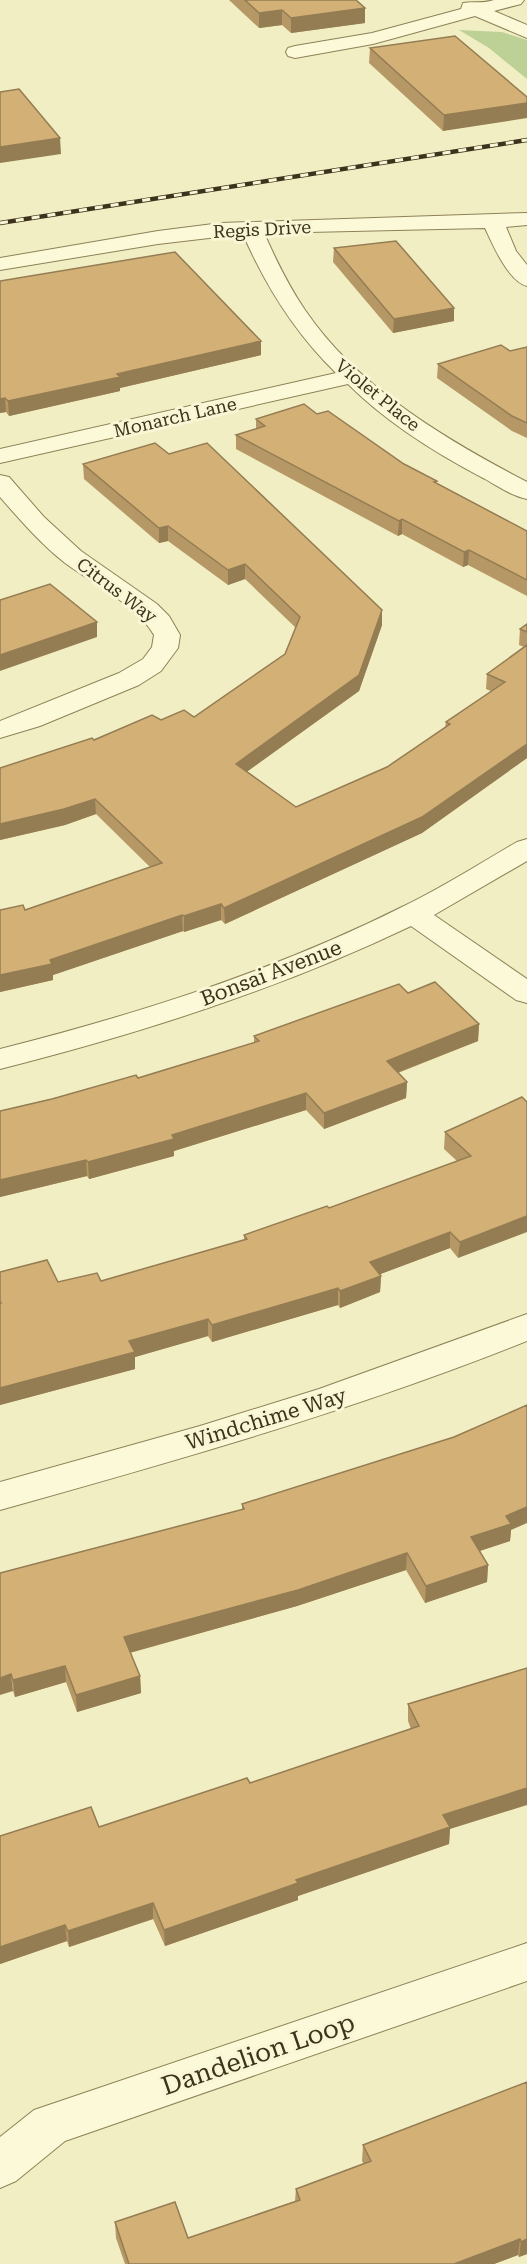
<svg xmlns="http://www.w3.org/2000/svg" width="527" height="2264" font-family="'Roboto Serif',serif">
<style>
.green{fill:#bdd196}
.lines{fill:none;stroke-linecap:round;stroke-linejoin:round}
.minor-casing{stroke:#8e8158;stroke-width:2}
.minor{fill:#fbf9d8;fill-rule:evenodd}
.rail-casing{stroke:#3d331d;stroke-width:4.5}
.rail{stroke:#f8f6d4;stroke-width:3;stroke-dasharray:8;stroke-linecap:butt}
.wall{fill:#b59865}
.shaded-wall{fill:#947c53}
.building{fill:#d3b176;stroke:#947c53;stroke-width:1.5}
.labels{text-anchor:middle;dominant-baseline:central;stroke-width:6;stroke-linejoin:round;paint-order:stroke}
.far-street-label{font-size:18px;fill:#3d331d;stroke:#f8f6d4}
.street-label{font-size:21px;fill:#3d331d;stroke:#f8f6d4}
.near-street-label{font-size:26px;fill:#3d331d;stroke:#f8f6d4}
</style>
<rect width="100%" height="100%" fill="#f2eec3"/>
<path class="green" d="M459,30L502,32L527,40V79L489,48Z"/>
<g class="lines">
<defs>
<path id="minor" d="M494,0H524L521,4L494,11L527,25V38L475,16L373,44L295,58L288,56L286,52L288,48L295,46L372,33L461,9L463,3C473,1 481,4 494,0Z
M527,213V225L506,227L516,251L527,265V286C508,281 493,245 485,228L264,233C276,260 288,285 305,310C358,388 445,439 527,482V499C512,496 499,487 485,479C437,454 387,423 348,384L0,463V449L336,373C295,333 266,287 243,234L158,244L0,270V258L158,231L221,223Z
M0,475L9,477L44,517L81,551L157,604L169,616L180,635L178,648L161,671L139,685L40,726L0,738V721L119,673L143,659L152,647L154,635C138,606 92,583 65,563C41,544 20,520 0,497Z
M527,839V861L434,915L527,979V1003L516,1000L411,926C279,989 142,1033 0,1069V1049C138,1014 274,971 402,907C442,888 479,864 517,842Z
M527,1314V1341C355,1410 178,1460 0,1510V1482L200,1426L319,1389Z
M527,1943V1981L65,2141L16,2181L0,2188V2137L34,2110Z"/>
</defs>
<use href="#minor" class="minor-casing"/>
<use href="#minor" class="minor"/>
<defs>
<path id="rail" d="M0,223L527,140"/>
</defs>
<use href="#rail" class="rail-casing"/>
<use href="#rail" class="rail"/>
</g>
<path class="wall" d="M229,0H356L365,8V23L291,33L282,25L259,28Z
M370,48L527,97L443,131L369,63Z
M334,248L454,321L393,333L333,262Z
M0,281L261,355L120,388V391L9,416L6,412L0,413Z
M527,347V438L512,431L437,378L438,364L510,351Z
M317,414L437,483L527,531V596L468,565L463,567L402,534L398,536L236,449V435L256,429V419Z
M83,464L382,625L359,691L247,771L296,807L387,767L445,727L446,722L491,691L486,689L487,674L524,647L519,645L520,629L527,624V758L422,833L225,924L221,920L184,932L183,931L53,975V980L0,992V910H25L150,867L96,814L65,825L0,840V768L161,720L194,717L285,654L296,628L245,579L228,585L168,541L159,543L84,479Z
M408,993L479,1024L478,1041L398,1073L407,1082L406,1098L324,1129L306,1110L174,1151V1156L89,1179L87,1176L0,1197V1111L138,1078L254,1043V1036Z
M522,1097L458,1258L450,1248L380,1274L381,1276L380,1292L340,1308L338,1305L212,1342L208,1336L135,1357V1369L0,1405V1272L58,1282L101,1281L244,1240V1235L329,1208L457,1161L444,1149L445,1132Z
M242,1504L511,1530L510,1541L480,1551L488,1565L487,1582L425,1603L406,1570L297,1606L130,1653L140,1676L141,1693L77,1712L66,1682L15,1697L13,1691L0,1573L242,1510Z
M527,1668L450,1829L449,1844L298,1896V1900L165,1946L153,1919L69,1947L67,1941L0,1964V1836L99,1827L250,1783L411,1729L408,1721V1704Z
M527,2082V2254L519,2257L518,2255L494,2264H125L116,2238L115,2222L188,2238L295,2201L296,2189L364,2164L362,2161L363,2145Z"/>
<path class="shaded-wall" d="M365,8V23L291,33V18Z
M282,10V25L259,28V13Z
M527,103V118L443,131L444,115Z
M60,138L61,154L0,163V147Z
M454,308V321L393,333L394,319Z
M261,341V355L120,388V391L9,416L8,401L117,374Z
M5,398L6,412L0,413V399Z
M402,519V534L398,536L399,521Z
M168,526V541L159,543V528Z
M469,550L468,565L463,567L464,552Z
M245,564V579L228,585V570Z
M382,610V625L359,691L237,779L236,764Z
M97,622V637L0,671V655Z
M527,744V758L422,833L225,924L224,908Z
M95,799L96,814L65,825L0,840V824Z
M221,904V920L184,932V916Z
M182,915L183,931L53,975V980L0,992V975L50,960Z
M479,1024L478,1041L386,1077L387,1061Z
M407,1082L406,1098L324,1129V1113Z
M306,1093V1110L174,1151V1156L89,1179L88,1162Z
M86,1160L87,1176L0,1197V1180Z
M527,1216V1232L458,1258L460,1242Z
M450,1232V1248L370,1278V1262Z
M381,1276L380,1292L340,1308V1291Z
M338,1288V1305L212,1342V1325Z
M208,1319V1336L135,1357V1369L0,1405V1388L129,1341Z
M527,1507V1523L511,1530L510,1541L470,1554L471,1537L506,1516Z
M407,1553L406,1570L297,1606L125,1654L124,1637Z
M488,1565L487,1582L425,1603L426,1586Z
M65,1666L66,1682L15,1697L13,1680Z
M11,1674L13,1691L0,1695V1678Z
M140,1676L141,1693L77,1712L76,1695Z
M527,1788V1805L450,1829L449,1844L298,1896V1900L165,1946L164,1930L296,1880L443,1815Z
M153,1903V1919L69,1947L68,1931Z
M65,1925L67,1941L0,1964V1947Z
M520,2239L518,2255L494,2264H454Z
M527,2239V2254L519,2257L521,2242Z"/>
<path class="building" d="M245,0H356L365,8L291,18L282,10L259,13Z
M455,36L527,97V103L444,115L370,48Z
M19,89L60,138L0,147V92Z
M396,241L454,308L394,319L334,248Z
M175,252L261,341L117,374L120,377L8,401L5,398L0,399V281Z
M501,345L510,351L527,347V423L512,416L438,364Z
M304,404L317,414L328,411L404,464L437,481L434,482L527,531V580L469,550L464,552L402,519L399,521L236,435L265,426L256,419Z
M155,443L169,454L207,443L382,610L359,675L236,764L296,807L387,767L450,724L446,722L505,682L487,674L527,645V744L422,817L224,908L221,904L184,916L182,915L50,960L52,964L0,975V910L23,905L25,910L162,863L95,799L64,809L0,824V768L92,738L94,740L152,715L161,720L184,710L194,717L285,654L300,617L245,564L228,570L168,526L159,528L83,464Z
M50,584L97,622L0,655V600Z
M527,624V632L520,629Z
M435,982L479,1024L387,1061L407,1082L324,1113L306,1093L172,1135L174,1139L88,1162L86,1160L0,1180V1111L52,1099L136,1075L138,1078L259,1041L254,1036L399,984L408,993Z
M522,1097L527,1102V1216L460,1242L450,1232L370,1262L381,1276L340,1291L338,1288L212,1325L208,1319L129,1341L135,1352L0,1388V1303H1L0,1301V1272L47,1260L58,1282L97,1273L101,1281L247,1239L244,1235L327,1206L329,1208L471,1156L445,1132Z
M527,1405V1507L506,1516L511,1524L471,1537L488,1565L426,1586L407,1553L298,1590L124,1637L140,1676L76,1695L65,1666L13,1680L11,1674L0,1678V1573L244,1509L242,1504L454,1437Z
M527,1668V1788L443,1815L450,1827L296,1880L298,1883L164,1930L153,1903L68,1931L65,1925L0,1947V1836L91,1807L99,1827L247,1778L250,1783L419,1726L408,1704Z
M527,2082V2239L521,2242L520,2239L454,2264H129L115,2222L175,2202L188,2238L300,2200L296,2189L371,2161L363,2145Z"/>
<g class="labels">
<g class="far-street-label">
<text transform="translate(262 229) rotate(-3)">Regis Drive</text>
<text transform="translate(378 395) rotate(39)">Violet Place</text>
<text transform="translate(175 417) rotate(-13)">Monarch Lane</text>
<text transform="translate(117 590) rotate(37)">Citrus Way</text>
</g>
<g class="street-label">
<text transform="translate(271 973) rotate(-21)">Bonsai Avenue</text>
<text transform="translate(266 1419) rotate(-17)">Windchime Way</text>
</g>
<g class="near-street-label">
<text transform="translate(258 2054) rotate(-19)">Dandelion Loop</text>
</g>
</g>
</svg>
